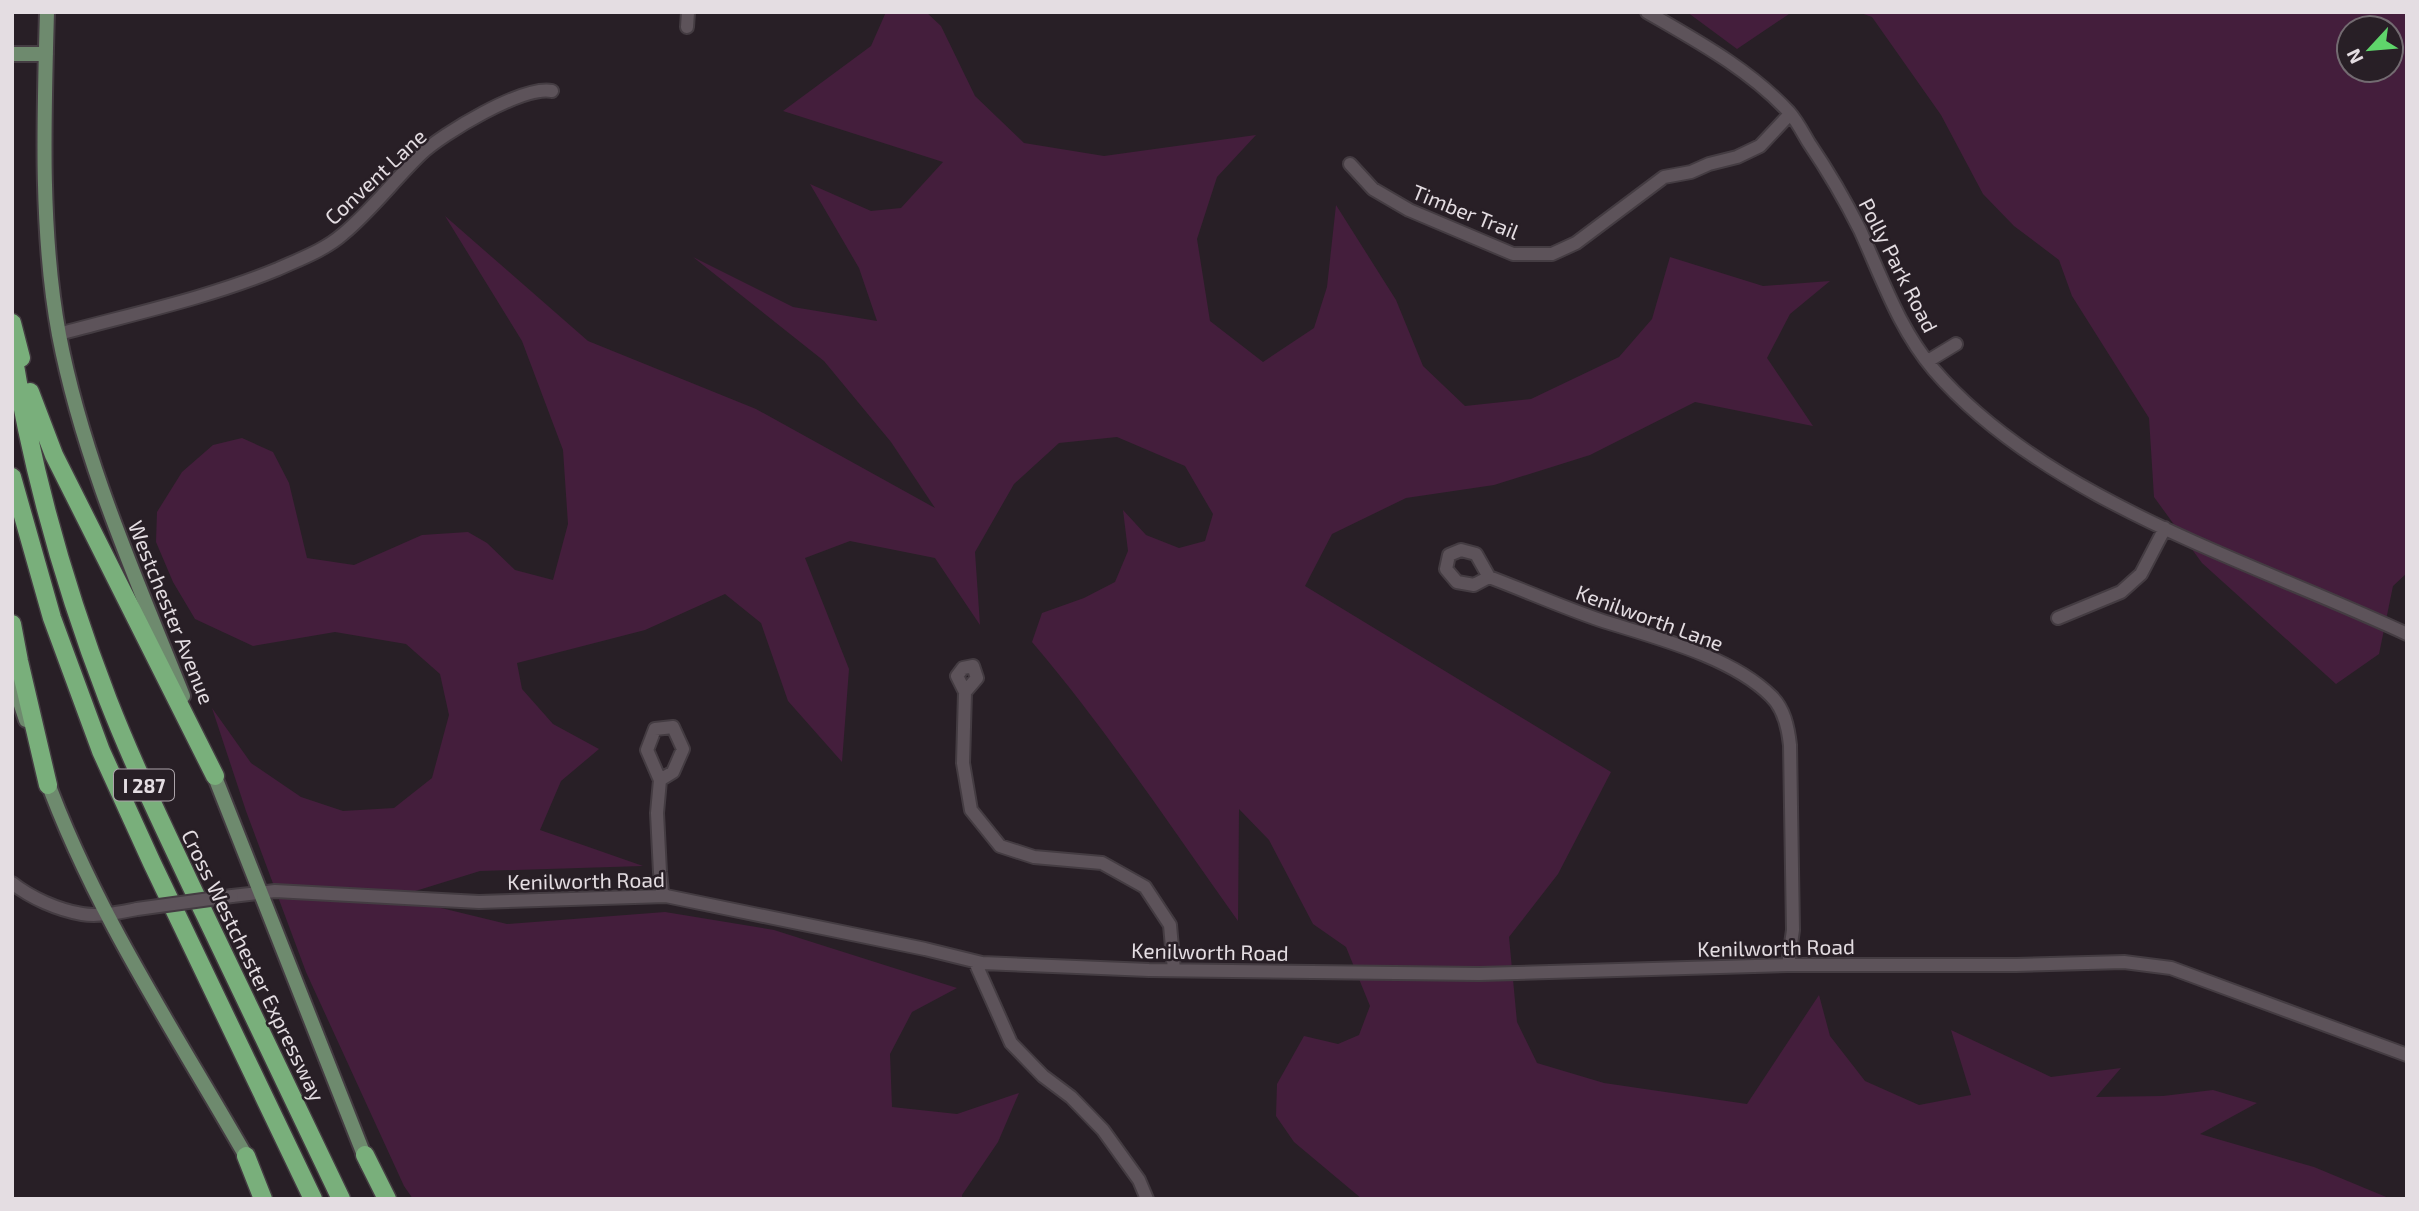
<svg xmlns="http://www.w3.org/2000/svg" width="2419" height="1211" font-family="'Exo 2',sans-serif">
<style>
.green{fill:#441e3c;fill-rule:evenodd}
.lines{fill:none;stroke-linecap:round;stroke-linejoin:round}
.minor-casing{stroke:#443c42;stroke-width:16}
.major-casing{stroke:#443c42;stroke-width:18}
.highway-casing{stroke:#443c42;stroke-width:21}
.minor{stroke:#5d535a;stroke-width:12}
.major{stroke:#6e8a6e;stroke-width:14}
.highway{stroke:#79af7b;stroke-width:18}
.minor-bridge-casing{stroke:#443c42;stroke-width:16;stroke-linecap:butt}
.minor-bridge{stroke:#5d535a;stroke-width:12}
.labels{text-anchor:middle;dominant-baseline:central;stroke-width:5;stroke-linejoin:round;paint-order:stroke}
.shield{fill:#281f26;stroke:#aca4aa;stroke-width:2}
.shield-label{font-size:19px;font-weight:bold;fill:#e4dde2}
.street-label{font-size:21px;fill:#e4dde2;stroke:#281f26}
</style>
<rect width="100%" height="100%" fill="#281f26"/>
<path class="green" d="M886,12H926L941,26L975,96L1024,143L1104,156L1256,135L1217,177L1197,239L1210,321L1263,362L1314,328L1327,287L1336,205L1396,300L1423,366L1465,406L1531,399L1619,357L1652,319L1670,257L1763,286L1830,281L1790,314L1767,358L1813,426L1695,402L1590,455L1494,485L1406,498L1332,534L1305,586L1611,772L1558,874L1509,937L1517,1022L1537,1063L1604,1083L1747,1104L1819,995L1830,1036L1865,1081L1919,1105L1971,1095L1951,1030L2051,1077L2121,1068L2096,1097L2163,1096L2213,1090L2257,1103L2200,1134L2314,1167L2391,1199H1362L1294,1142L1276,1116L1277,1084L1304,1036L1338,1044L1359,1035L1370,1006L1346,947L1313,924L1269,840L1239,809L1238,921C1171,827 1107,730 1032,642L1042,613L1084,598L1115,582L1128,551L1123,510L1146,535L1179,548L1205,541L1213,514L1185,466L1117,437L1059,443L1014,484L975,552L980,625L935,558L850,541L805,558L849,669L842,762L788,701L761,623L725,594L645,630L517,663L522,689L553,724L599,749L561,781L540,830L643,866L480,871L396,897L507,924L665,912L774,930L957,988L912,1012L890,1054L892,1107L957,1114L1019,1093L998,1142L962,1195V1199H413L404,1186L306,972L246,811L212,708L251,763L301,797L343,811L394,808L432,778L449,715L440,674L406,644L335,632L253,646L195,619L173,582L156,542L157,512L182,472L213,445L242,438L273,452L289,483L307,558L354,565L422,535L468,532L487,543L515,570L553,580L568,524L563,450L522,341L445,216L588,341L756,409L935,508L891,442L824,361L693,257L793,307L877,321L859,268L810,184L871,211L901,208L943,162L783,111L871,46Z
M1687,12H1799L1789,14L1737,49Z
M1858,12H2407V573L2393,586L2379,654L2336,684L2202,563L2154,497L2149,418L2072,296L2059,260L2014,226L1983,194L1941,115L1872,17ZM2349,28H2391V70H2349Z"/>
<g class="lines">
<defs>
<path id="minor" d="M1647,12C1697,41 1749,69 1789,112C1797,121 1803,133 1809,143C1828,171 1845,200 1860,230C1882,278 1899,329 1934,370C2047,501 2253,562 2407,634
M687,27L688,12
M1350,164L1373,189L1409,210L1513,254H1552L1576,243L1664,177L1691,172L1709,164L1737,157L1760,146L1790,114
M59,334C132,314 208,298 278,269C300,259 325,250 343,234C372,210 394,180 421,154C442,134 523,85 552,91
M1928,361L1956,344
M1489,577L1476,554L1461,550L1449,555L1446,569L1457,582L1474,585L1489,577C1526,591 1562,607 1600,620C1653,637 1731,656 1771,696C1784,708 1788,727 1790,745L1793,930L1788,965
M2058,618L2121,592L2141,574L2165,528
M965,692L977,678L973,666L963,668L957,676L965,692L963,763L971,810L1000,846L1034,857L1102,863L1145,887L1170,925L1174,970
M660,780L673,772L683,749L673,727L655,729L647,750L660,780L657,813L660,872L662,892L666,896
M12,883C31,898 58,910 82,914C99,917 121,912 137,909
M232,896L275,891L479,902L666,896L925,949L982,963L1149,970L1479,974L1788,965H2016L2124,962L2171,968L2407,1055
M975,962L1011,1043L1043,1076L1071,1097L1103,1130L1139,1180L1147,1199"/>
<path id="major" d="M47,12C44,117 40,233 59,335C83,460 136,578 183,696
M12,54H46
M12,678L26,720
M211,767L368,1165
M45,775C95,914 179,1038 251,1165"/>
<path id="highway" d="M12,323L21,358
M12,348C31,468 64,586 108,700C137,774 172,845 206,917C251,1011 296,1105 341,1199
M30,392L54,455L215,776
M12,477L52,618L101,751L152,863L313,1199
M12,624L19,661L48,785
M365,1155L387,1199
M246,1156L263,1199"/>
</defs>
<use href="#minor" class="minor-casing"/>
<use href="#major" class="major-casing"/>
<use href="#highway" class="highway-casing"/>
<use href="#minor" class="minor"/>
<use href="#major" class="major"/>
<use href="#highway" class="highway"/>
<defs>
<path id="minor-bridge" d="M137,909L232,896"/>
</defs>
<use href="#minor-bridge" class="minor-bridge-casing"/>
<use href="#minor-bridge" class="minor-bridge"/>
</g>
<g class="labels">
<rect class="shield" x="114" y="769.5" width="60" height="31" rx="5"/>
<g class="shield-label">
<text x="144" y="785">I 287</text>
</g>
<g class="street-label">
<text transform="translate(375 176) rotate(-43)">Convent Lane</text>
<text transform="translate(1466 211) rotate(22)">Timber Trail</text>
<text transform="translate(1899 265) rotate(63)">Polly Park Road</text>
<text transform="translate(172 612) rotate(68)">Westchester Avenue</text>
<text transform="translate(1650 617) rotate(20)">Kenilworth Lane</text>
<text transform="translate(586 880) rotate(-1)">Kenilworth Road</text>
<text transform="translate(1776 947) rotate(-1)">Kenilworth Road</text>
<text transform="translate(1210 951) rotate(1)">Kenilworth Road</text>
<text transform="translate(254 965) rotate(64)">Cross Westchester Expressway</text>
</g>
</g>
<rect width="2419" height="1211" fill="none" stroke="#e4dde2" stroke-width="28"/>
<g transform="translate(2370 49) rotate(244)"><circle r="33" fill="#281f26" stroke="#736b71" stroke-width="2"/>
<path d="M0-5L12 26L0 18L-12 26Z" fill="#5fd56b"/>
<text y="-10" font-size="19" font-weight="bold" text-anchor="middle" fill="#e4dde2">N</text>
</g>
</svg>
